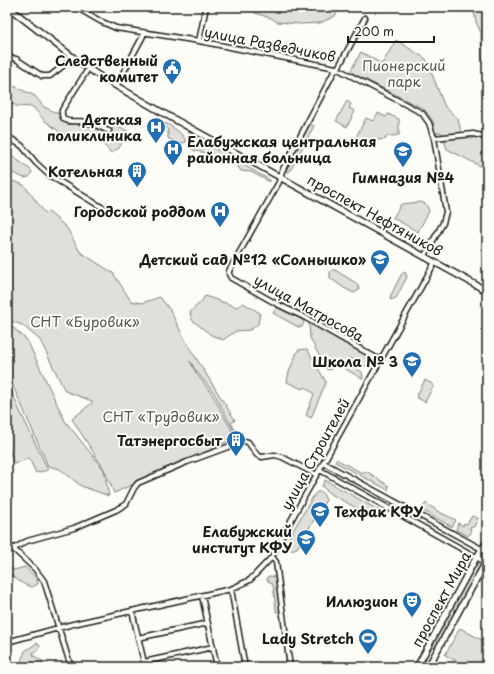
<svg xmlns="http://www.w3.org/2000/svg" width="494" height="674" font-family="'Playpen Sans',sans-serif">
<style>
.green{fill:#e0dfdb;stroke:#7e7e7c}
.lines{fill:none;stroke-linecap:round;stroke-linejoin:round}
.minor-casing{stroke:#1c1c1c;stroke-width:7}
.major-casing{stroke:#1c1c1c;stroke-width:8}
.minor{stroke:#fdfcf7;stroke-width:4}
.major{stroke:#fdfcf7;stroke-width:5}
.labels{text-anchor:middle;dominant-baseline:central;stroke-width:4;stroke-linejoin:round;paint-order:stroke}
.street-label{font-size:14px;fill:#1c1c1c;stroke:#fdfcf7}
.poi-label{font-size:14px;font-weight:bold;fill:#1c1c1c;stroke:#fdfcf7;text-anchor:end}
.park-label{font-size:14px;fill:#575655;stroke:#fdfcf7}
</style>
<rect width="100%" height="100%" fill="#fdfcf7"/>
<filter id="ink" filterUnits="userSpaceOnUse"><feTurbulence type="fractalNoise" baseFrequency=".025" numOctaves="2"/><feDisplacementMap in="SourceGraphic" scale="8" xChannelSelector="R" yChannelSelector="G"/><feConvolveMatrix kernelMatrix="1 2 1 2 8 2 1 2 1" color-interpolation-filters="sRGB"/></filter>
<g filter="url(#ink)">
<path class="green" d="M251,7H340L335,16L320,23L301,24L277,22L271,18L255,13Z
M473,7H487V64H485L482,59L481,33L476,22Z
M396,40L426,59L445,107L458,119L462,136L472,139L476,136L487,139V163L480,166L447,149L441,132L435,133L433,121L424,109L350,72L361,52L382,64Z
M7,83L35,96L44,107L59,114L67,124L86,123L109,134L114,126L128,131L119,148L111,153L103,144L90,137L64,135L45,121L33,107L16,106L7,100Z
M347,101L351,104L349,108L355,111L347,127L336,121Z
M378,113L386,117L388,114L399,119V135L385,137L386,139L353,143L366,118L373,121Z
M165,123C173,127 184,134 186,142L178,144L168,138V130L164,126Z
M310,124L314,126L290,171L287,173L286,170L307,126Z
M195,138L198,139L270,180V182L251,172L241,171L236,164L230,165L207,153C200,151 182,153 195,138Z
M7,154L12,156L31,170L32,172L29,177L24,178L11,172H7Z
M7,179L24,185L45,213L48,212L50,213L67,228L80,252L113,273L131,301L142,303L160,297L170,310L186,342L235,420L231,423L237,433H235L214,393L197,372L190,361L196,373L212,394L236,438L114,493L104,469L72,419L92,403V401L65,391L40,340L22,325L11,321L7,317Z
M421,202L426,204L429,211L418,232L393,218L401,204Z
M332,270H335L356,283L359,288V290L354,293L344,288L330,278V272Z
M405,272L407,277L396,298L391,300L390,297L401,275Z
M205,296L237,307L243,303L260,313L258,324L250,330L236,331L223,340L211,335L192,320L190,312L201,302Z
M278,306L301,318L304,322L302,327H298L273,313Z
M7,322L27,340L65,421L104,470L109,496L81,486L60,469L48,466L7,372Z
M309,322L372,358L373,362L365,366L350,358L347,363L362,372L363,379L342,367L334,365L330,370L326,369L310,338Z
M307,349L326,382L311,418L306,415L314,394L305,387L302,389L287,382L289,372L298,350Z
M7,379L19,409L48,470L36,473L29,458L14,464L7,443Z
M425,380L434,385L425,402L416,397Z
M336,459L362,473L366,471L389,486L388,490L335,462Z
M325,480L382,512L376,519L329,493L322,486Z
M317,492H322L326,500L297,548L291,550L286,547L285,544L314,495Z
M426,503L439,512L456,520L452,527L422,510Z
M472,516L478,518L474,527H470L471,533L468,536L456,530L458,523L463,526L464,523L467,524Z
M478,560L483,563L436,649L431,645Z
M7,566L14,570L25,567L37,579L38,584L32,587C22,585 16,578 7,573Z
M270,576L275,577L280,607L279,612H276V610L273,585L267,580V577Z
M460,628L487,643V667H468L445,655Z
M37,643L40,646L37,651L33,653L34,656L52,667H7V660H10L13,664H20L25,651Z"/>
<g class="lines">
<defs>
<path id="minor" d="M76,7L100,21L116,28L199,41L336,68L422,113L429,123L434,138L446,212L443,223L424,257
M199,41L206,7
M7,57L16,59L42,76H50L68,62L72,56
M336,68L282,171L279,182L229,271V274L231,278L277,304L304,317L380,360
M338,68L365,18
M88,69L62,110C60,127 78,119 87,122C95,124 102,128 109,131
M116,86L143,36V33
M7,136L22,146L36,163L49,175L103,208L107,209
M434,138L473,134L487,137
M324,463L487,552
M320,470L487,563
M7,543L35,569L44,581L71,667
M13,549L27,541L74,528L116,510L126,504L134,488L138,483L187,462L244,441L248,442L257,455L262,457L275,455L282,457L317,475
M272,557L276,562L277,570L290,667
M231,589L245,667
M202,596L217,667
M131,611L133,615L145,667
M138,638L208,623
M7,642L73,624L231,589L250,580L272,557L280,540L331,449L435,262
M144,662L213,647"/>
<path id="major" d="M8,7L79,62L101,77L163,113L487,291
M417,667L476,558L487,542
M428,667L487,560"/>
</defs>
<use href="#minor" class="minor-casing"/>
<use href="#major" class="major-casing"/>
<use href="#minor" class="minor"/>
<use href="#major" class="major"/>
</g>
</g>
<defs>
<symbol id="civic-pin" viewBox="-11 -11 22 30"><path d="M0 17L-7.5 6A9.5 9.5 0 1 1 7.5 6Z" fill="#1f6fb2" stroke="#fdfcf7"/><path d="M-.6-6.5H3V-4.5H.6V-3L4-1V1h2V6H-6V1h2V-1L-.6-3ZM-1.2 2.5V6h2.4V2.5Z" fill="#fff"/></symbol>
<symbol id="hospital-pin" viewBox="-11 -11 22 30"><path d="M0 17L-7.5 6A9.5 9.5 0 1 1 7.5 6Z" fill="#1f6fb2" stroke="#fdfcf7"/><path d="M-5-5h3v3.5h4V-5h3V5h-3V1.5h-4V5h-3Z" fill="#fff"/></symbol>
<symbol id="school-pin" viewBox="-11 -11 22 30"><path d="M0 17L-7.5 6A9.5 9.5 0 1 1 7.5 6Z" fill="#1f6fb2" stroke="#fdfcf7"/><path d="M0-5L7-2L0 1L-7-2ZM-4 1L0 2.5L4 1V4Q0 6-4 4Z" fill="#fff"/></symbol>
<symbol id="building-pin" viewBox="-11 -11 22 30"><path d="M0 17L-7.5 6A9.5 9.5 0 1 1 7.5 6Z" fill="#1f6fb2" stroke="#fdfcf7"/><path d="M-4-6H4V6H1V3H-1V6H-4ZM-2.5-4.3h1.7v1.8h-1.7ZM.8-4.3h1.7v1.8H.8ZM-2.5-1h1.7V.8h-1.7ZM.8-1h1.7V.8H.8Z" fill="#fff"/></symbol>
<symbol id="university-pin" viewBox="-11 -11 22 30"><path d="M0 17L-7.5 6A9.5 9.5 0 1 1 7.5 6Z" fill="#1f6fb2" stroke="#fdfcf7"/><path d="M0-5L7-2L0 1L-7-2ZM-4 1L0 2.5L4 1V4Q0 6-4 4Z" fill="#fff"/></symbol>
<symbol id="theatre-pin" viewBox="-11 -11 22 30"><path d="M0 17L-7.5 6A9.5 9.5 0 1 1 7.5 6Z" fill="#1f6fb2" stroke="#fdfcf7"/><path d="M-5-5.5Q0-4 5-5.5V0Q5 5 0 6Q-5 5-5 0ZM-3.3-2.5H-1v1.5H-3.3ZM1-2.5H3.3v1.5H1ZM-2.8 1Q0 5.5 2.8 1Z" fill="#fff"/></symbol>
<symbol id="stadium-pin" viewBox="-11 -11 22 30"><path d="M0 17L-7.5 6A9.5 9.5 0 1 1 7.5 6Z" fill="#1f6fb2" stroke="#fdfcf7"/><path d="M0-5a6.5 5 0 1 0 0 10a6.5 5 0 1 0 0-10ZM-3.5-1.8h7v3.6h-7Z" fill="#fff"/></symbol>
</defs>
<g fill-rule="evenodd">
<use href="#civic-pin" x="161" y="57" width="22" height="30"/>
<use href="#hospital-pin" x="145" y="116" width="22" height="30"/>
<use href="#hospital-pin" x="162" y="138" width="22" height="30"/>
<use href="#school-pin" x="392" y="140" width="22" height="30"/>
<use href="#building-pin" x="126" y="160" width="22" height="30"/>
<use href="#hospital-pin" x="209" y="200" width="22" height="30"/>
<use href="#school-pin" x="369" y="248" width="22" height="30"/>
<use href="#school-pin" x="401" y="350" width="22" height="30"/>
<use href="#building-pin" x="225" y="429" width="22" height="30"/>
<use href="#university-pin" x="309" y="500" width="22" height="30"/>
<use href="#university-pin" x="295" y="528" width="22" height="30"/>
<use href="#theatre-pin" x="401" y="590" width="22" height="30"/>
<use href="#stadium-pin" x="357" y="627" width="22" height="30"/>
</g>
<g class="labels">
<g class="street-label">
<text transform="translate(270 44) rotate(11)">улица Разведчиков</text>
<text transform="translate(375 215) rotate(29)">проспект Нефтяников</text>
<text transform="translate(309 308) rotate(29)">улица Матросова</text>
<text transform="translate(315 454) rotate(-61)">улица Строителей</text>
<text transform="translate(441 599) rotate(-61)">проспект Мира</text>
</g>
<g class="poi-label">
<text x="158" y="60">Следственный<tspan x="158" dy="16">комитет</tspan></text>
<text x="142" y="119">Детская<tspan x="142" dy="16">поликлиника</tspan></text>
<text x="187" y="141" text-anchor="start">Елабужская центральная<tspan x="187" dy="16">районная больница</tspan></text>
<text x="123" y="171">Котельная</text>
<text x="403" y="177" text-anchor="middle">Гимназия №4</text>
<text x="206" y="211">Городской роддом</text>
<text x="366" y="259">Детский сад №12 «Солнышко»</text>
<text x="398" y="361">Школа № 3</text>
<text x="222" y="440">Татэнергосбыт</text>
<text x="334" y="511" text-anchor="start">Техфак КФУ</text>
<text x="292" y="531">Елабужский<tspan x="292" dy="16">институт КФУ</tspan></text>
<text x="398" y="601">Иллюзион</text>
<text x="354" y="638">Lady Stretch</text>
</g>
<g class="park-label">
<text x="404" y="65">Пионерский<tspan x="404" dy="16">парк</tspan></text>
<text x="85" y="321">СНТ «Буровик»</text>
<text x="161" y="416">СНТ «Трудовик»</text>
</g>
</g>
<rect width="494" height="674" fill="none" stroke="#fdfcf7" stroke-width="24"/>
<rect x="12" y="12" width="470" height="650" fill="none" stroke="#1c1c1c" stroke-width="1.5" filter="url(#ink)"/>
<path d="M348 36v6h86v-6" fill="none" stroke="#1c1c1c" stroke-width="2"/>
<text x="354" y="36" font-size="12" fill="#1c1c1c" stroke="#fdfcf7" stroke-width="3" paint-order="stroke">200 m</text>
</svg>
